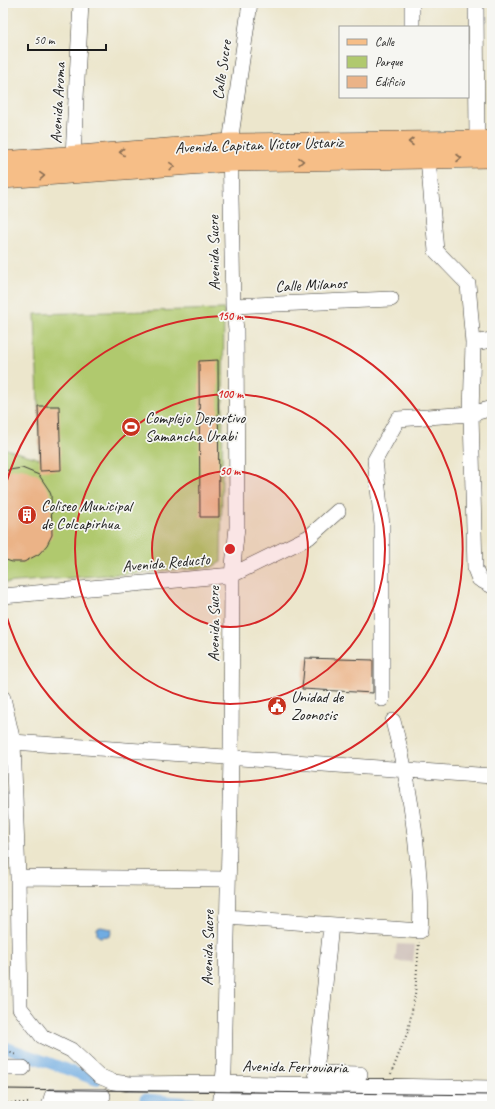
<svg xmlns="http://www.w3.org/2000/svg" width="495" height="1109" font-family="Caveat,sans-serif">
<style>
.industrial{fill:#cfc1ba}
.green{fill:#b0c96e;stroke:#667245}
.water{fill:#70ace2;stroke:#46647f}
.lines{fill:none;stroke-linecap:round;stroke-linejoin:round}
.canal{stroke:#70ace2;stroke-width:11}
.building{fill:#ebb387}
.minor-casing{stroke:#3b3a36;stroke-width:16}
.major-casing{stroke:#3b3a36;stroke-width:20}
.path{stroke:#3b3a36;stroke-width:2;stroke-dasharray:1 3;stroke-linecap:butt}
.minor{stroke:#fff;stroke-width:15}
.major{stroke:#f6be87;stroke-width:19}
.tram{stroke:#1c1c1c;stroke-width:1}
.oneway{stroke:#896d52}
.ring{fill:none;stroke:#d62828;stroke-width:2}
.labels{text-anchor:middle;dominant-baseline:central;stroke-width:3.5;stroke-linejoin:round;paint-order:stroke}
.street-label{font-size:16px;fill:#1c1c1c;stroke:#f6f6f2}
.poi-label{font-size:16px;fill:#1c1c1c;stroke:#f6f6f2;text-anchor:start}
.centre{fill:#d62828;stroke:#f6f6f2;stroke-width:2}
.ring-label{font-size:12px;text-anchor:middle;font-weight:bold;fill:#d62828;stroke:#f6f6f2;stroke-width:3.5;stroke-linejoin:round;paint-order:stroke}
</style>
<rect width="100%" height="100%" fill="#f6f6f2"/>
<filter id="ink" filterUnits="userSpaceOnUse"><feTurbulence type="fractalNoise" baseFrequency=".025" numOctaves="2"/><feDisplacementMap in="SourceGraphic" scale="8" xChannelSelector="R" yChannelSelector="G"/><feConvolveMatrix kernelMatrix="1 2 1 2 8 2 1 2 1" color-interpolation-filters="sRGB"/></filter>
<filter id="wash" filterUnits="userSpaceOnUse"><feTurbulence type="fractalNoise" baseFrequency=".012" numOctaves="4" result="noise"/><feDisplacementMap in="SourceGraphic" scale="16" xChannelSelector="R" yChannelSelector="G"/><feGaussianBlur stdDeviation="0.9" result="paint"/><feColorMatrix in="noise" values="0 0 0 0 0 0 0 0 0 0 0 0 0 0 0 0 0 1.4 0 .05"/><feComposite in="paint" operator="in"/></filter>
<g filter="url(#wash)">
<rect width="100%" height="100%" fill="#ece6cc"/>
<path class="industrial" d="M397,944L415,945L413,962L395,961Z"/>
<path class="green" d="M224,309L221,562L212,567L3,583V448L40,459L35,314Z"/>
<path class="water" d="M101,927L112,929L110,936L100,937L97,935V928Z"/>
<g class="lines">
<path class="canal" d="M3,1046L96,1080
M145,1099L211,1105"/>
</g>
<g id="blocks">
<path class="building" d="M218,360L219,517H200L199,361Z
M38,406H59L61,470L40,471Z
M22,468L39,475L49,490L51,495L52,535L47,545L39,554L24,562H12L3,559V471Z
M305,658L373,660V693L302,689Z"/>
</g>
</g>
<g filter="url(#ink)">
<use href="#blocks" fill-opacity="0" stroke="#3b3a36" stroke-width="1"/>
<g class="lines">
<defs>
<path id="minor" d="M476,3L477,141
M412,27V3
M73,156L81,3
M428,158L436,251L468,284L473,343L471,414L475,569L479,579L492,586
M233,306L391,299
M473,343L492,340
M3,596L232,575L309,537L338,511
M3,698L13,742L18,877L20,1008L42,1036L71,1050L99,1076L113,1082L130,1084L224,1083L492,1088
M382,699V525L375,460L398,419L471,414L492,408
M13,742L492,776
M18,877L227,879
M226,917L420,931C422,909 420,887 418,865C414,815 406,769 393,721
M331,925L316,1073L360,1074
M3,1068H23
M221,1099L492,1100
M49,1106L52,1096H103
M220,1106L224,1071L231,758L232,575L237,527L236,329L233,306L230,143L250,3"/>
<path id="major" d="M3,161L230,143L492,140
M3,179L231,162L492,158"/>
</defs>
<use href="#minor" class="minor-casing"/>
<use href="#major" class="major-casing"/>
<path class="path" d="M3,1050L17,1055
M391,1074L408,1031L415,995L419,942
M3,1103H28L27,1106"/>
<use href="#minor" class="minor"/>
<use href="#major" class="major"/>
<path class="tram" d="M3,1089L492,1095"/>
</g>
<defs><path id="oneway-chevron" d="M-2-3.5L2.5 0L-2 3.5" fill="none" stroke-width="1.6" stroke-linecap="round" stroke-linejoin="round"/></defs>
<g class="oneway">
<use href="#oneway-chevron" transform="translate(411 142) rotate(180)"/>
<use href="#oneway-chevron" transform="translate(122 152) rotate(175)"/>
<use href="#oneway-chevron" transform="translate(459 158)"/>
<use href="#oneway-chevron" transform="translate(301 161) rotate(-1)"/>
<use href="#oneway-chevron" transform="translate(172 166) rotate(-4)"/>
<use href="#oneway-chevron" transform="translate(42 176) rotate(-4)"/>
</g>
</g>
<circle cx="230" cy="549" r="78" fill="#d62828" fill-opacity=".12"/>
<g class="ring">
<circle cx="230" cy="549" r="78"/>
<circle cx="230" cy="549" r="155"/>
<path d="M3 495A233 233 0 1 1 3 603"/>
</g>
<defs>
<symbol id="stadium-disc" viewBox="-11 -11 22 22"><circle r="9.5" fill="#c8321e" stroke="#f6f6f2"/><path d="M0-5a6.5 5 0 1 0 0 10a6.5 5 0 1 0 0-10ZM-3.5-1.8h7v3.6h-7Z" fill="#fff"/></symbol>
<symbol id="building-disc" viewBox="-11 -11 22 22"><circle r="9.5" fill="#c8321e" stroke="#f6f6f2"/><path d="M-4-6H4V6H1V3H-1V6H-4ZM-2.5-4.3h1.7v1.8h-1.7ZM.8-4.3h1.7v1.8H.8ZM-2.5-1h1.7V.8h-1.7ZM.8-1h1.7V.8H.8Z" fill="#fff"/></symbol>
<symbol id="civic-disc" viewBox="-11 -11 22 22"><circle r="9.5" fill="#c8321e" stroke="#f6f6f2"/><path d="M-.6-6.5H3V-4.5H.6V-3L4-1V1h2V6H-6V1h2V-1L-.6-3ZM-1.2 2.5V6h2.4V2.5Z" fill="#fff"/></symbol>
</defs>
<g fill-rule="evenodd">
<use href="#stadium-disc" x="120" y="416" width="22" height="22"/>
<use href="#building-disc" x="16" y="504" width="22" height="22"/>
<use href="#civic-disc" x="266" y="695" width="22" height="22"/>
</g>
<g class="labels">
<g class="street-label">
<text transform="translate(222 70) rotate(-82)">Calle Sucre</text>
<text transform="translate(58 103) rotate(-87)">Avenida Aroma</text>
<text transform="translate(259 145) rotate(-2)">Avenida Capitan Víctor Ustariz</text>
<text transform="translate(214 253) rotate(-91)">Avenida Sucre</text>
<text transform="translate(311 285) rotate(-3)">Calle Milanos</text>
<text transform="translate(166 563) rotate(-5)">Avenida Reducto</text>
<text transform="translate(214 624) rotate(-90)">Avenida Sucre</text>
<text transform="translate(208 948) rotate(-89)">Avenida Sucre</text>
<text transform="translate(295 1067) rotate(1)">Avenida Ferroviaria</text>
</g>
<g class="poi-label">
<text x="145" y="418">Complejo Deportivo<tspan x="145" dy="18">Samancha Urabi</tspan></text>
<text x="41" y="506">Coliseo Municipal<tspan x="41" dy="18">de Colcapirhua</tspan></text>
<text x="291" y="697">Unidad de<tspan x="291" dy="18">Zoonosis</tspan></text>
</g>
</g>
<circle cx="230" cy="549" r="6" class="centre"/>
<g class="ring-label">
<text x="230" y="320">150 m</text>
<text x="230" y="398">100 m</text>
<text x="230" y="475">50 m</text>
</g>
<rect width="495" height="1109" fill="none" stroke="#f6f6f2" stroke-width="16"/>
<rect x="339" y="26" width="130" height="72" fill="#f6f6f2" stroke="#9f9f9c"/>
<rect x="347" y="39" width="20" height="6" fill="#f6be87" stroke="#9f9f9c"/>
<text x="375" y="46" font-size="12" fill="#1c1c1c">Calle</text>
<rect x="347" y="56" width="20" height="12" fill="#b0c96e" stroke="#9f9f9c"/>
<text x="375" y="66" font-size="12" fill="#1c1c1c">Parque</text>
<rect x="347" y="76" width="20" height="12" fill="#ebb387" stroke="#9f9f9c"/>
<text x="375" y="86" font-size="12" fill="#1c1c1c">Edificio</text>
<path d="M28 44v6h78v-6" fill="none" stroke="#1c1c1c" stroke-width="2"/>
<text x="34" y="44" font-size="12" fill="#1c1c1c" stroke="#f6f6f2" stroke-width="3" paint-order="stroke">50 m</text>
</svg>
